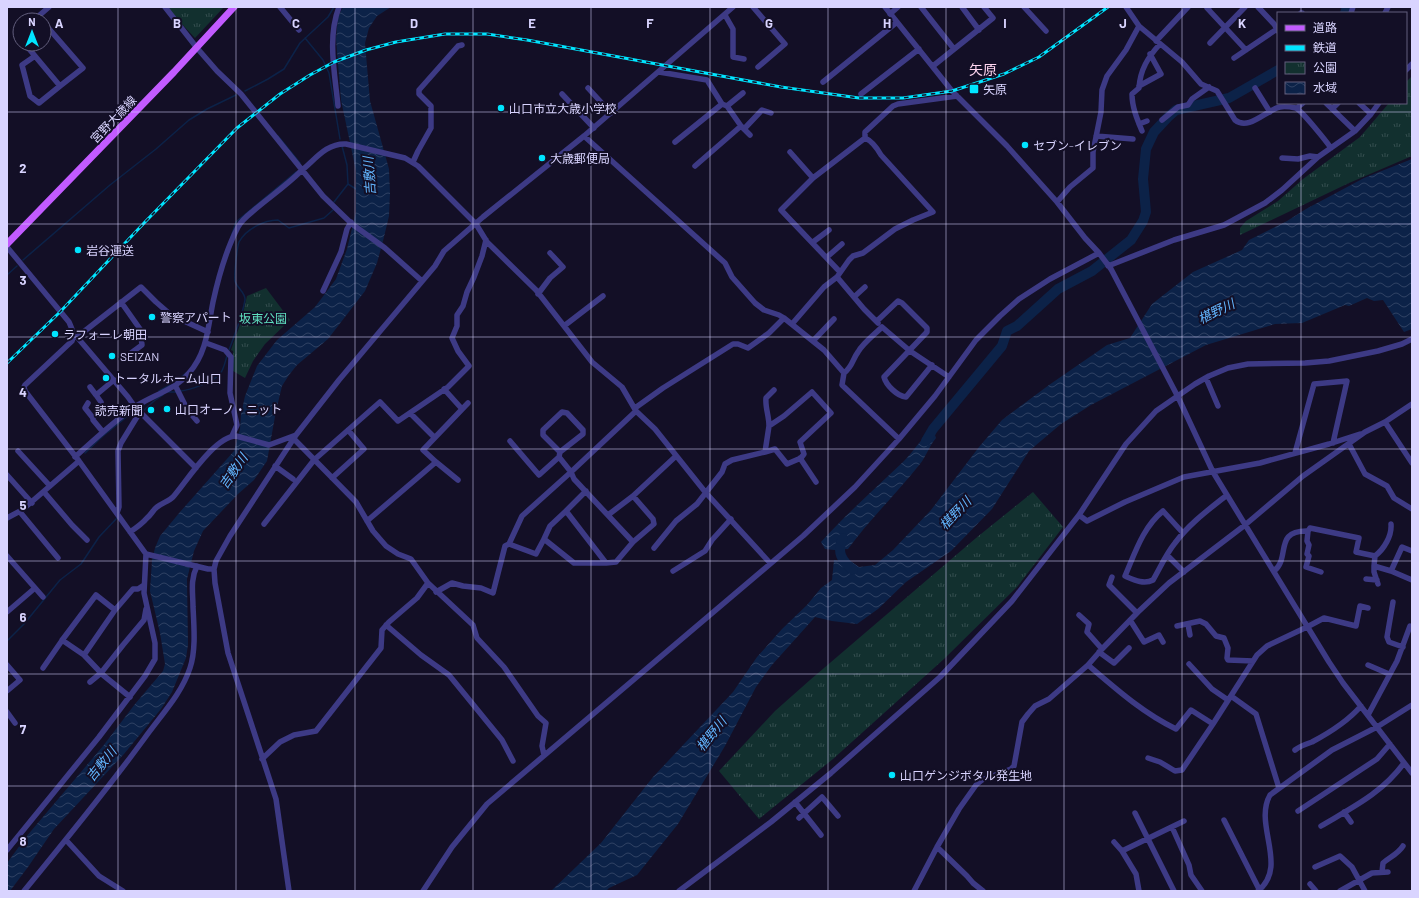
<svg xmlns="http://www.w3.org/2000/svg" width="1419" height="898" font-family="Barlow,'Noto Sans JP',sans-serif">
<style>
.park{fill:url(#park-tufts)}
.water{fill:url(#water-waves)}
.lines{fill:none;stroke-linecap:round;stroke-linejoin:round}
.stream{stroke:#0c2248;stroke-width:1.5}
.river{stroke:#0c2248;stroke-width:10}
.minor{stroke:#3d3a85;stroke-width:5.5}
.major{stroke:#c25bff;stroke-width:7}
.rail-casing{stroke:#00e5ff;stroke-width:3}
.rail{stroke:#130f26;stroke-width:1.5;stroke-dasharray:4.5;stroke-linecap:butt}
.grid{fill:none;stroke:#d9d4ff;stroke-width:1;stroke-opacity:0.55}
.poi-dot{fill:#00e5ff;stroke:#130f26;stroke-width:1.5}
.labels{text-anchor:middle;dominant-baseline:central;stroke-width:4;stroke-linejoin:round;paint-order:stroke}
.poi-label{font-size:12px;fill:#d9d4ff;stroke:#130f26;text-anchor:start}
.street-label{font-size:12px;fill:#d9d4ff;stroke:#130f26}
.park-label{font-size:12px;fill:#5fe0c0;stroke:#130f26}
.water-label{font-size:13px;font-style:italic;fill:#62b6ff;stroke:#130f26}
.quarter-label{font-size:14px;fill:#ffd6f0;stroke:#130f26}
.grid-label{font-size:13px;text-anchor:middle;font-weight:bold;fill:#d9d4ff;stroke:#130f26;stroke-width:4;stroke-linejoin:round;paint-order:stroke}
</style>
<defs>
<pattern id="park-tufts" width="24" height="20" patternUnits="userSpaceOnUse"><rect width="24" height="20" fill="#12302f"/><path d="M3 7l-1-3M5 7V3M7 7l1-3M15 17l-1-3M17 17v-4M19 17l1-3" fill="none" stroke="#344d4e"/></pattern>
<pattern id="water-waves" width="16" height="10" patternUnits="userSpaceOnUse"><rect width="16" height="10" fill="#0c2248"/><path d="M0 5q4-4 8 0t8 0" fill="none" stroke="#2f4163"/></pattern>
</defs>
<rect width="100%" height="100%" fill="#130f26"/>
<path class="park" d="M166,7H224L195,38Z
M1412,76V156L1349,183L1240,235V228L1246,221L1278,201L1303,179L1360,137L1389,103H1406V82Z
M266,288L290,320L265,344L253,361L245,378L233,371V351L231,350L241,322L247,296Z
M1033,492L1063,527L1017,587L944,659L833,759L759,819L719,771L775,711L810,680L976,538Z"/>
<path class="water" d="M343,7H391L377,16L369,28L365,43L370,101L389,169L390,193L389,216L383,241L377,263L365,291L328,339L297,365L289,375L282,386L276,411L267,461L254,480L238,494L203,531L194,551L187,579L188,645L186,658L172,692L161,709L124,754L54,829L28,867L10,891H7V863L26,837L103,746L135,704L163,671L165,664L160,633L150,591L152,560L155,548L160,536L180,512L234,451L240,429L241,414L245,396L257,366L277,340L315,307L336,279L347,249L356,212V171L341,100L336,39L338,17Z
M1412,159V329L1404,332L1383,300L1374,301L1367,298L1349,306L1345,305L1302,323L1275,324L1206,345L1091,405L1061,424L1029,451L992,509L951,551L906,582L878,609L857,624L832,621L815,617L772,665L756,687L725,746L678,824L637,875L609,888L606,891H551L601,843L653,777L733,692L757,657L782,629L807,605L821,588L832,580L834,560L852,562L859,567L875,565L893,550L931,510L979,447L1002,420L1049,385L1107,345L1130,338L1152,304L1193,272L1242,250L1249,240L1287,221L1306,209L1364,178Z
M933,429L936,438C929,446 926,457 920,464C897,493 870,519 848,549L834,550L825,549L821,542C847,513 876,488 904,461C914,451 922,437 933,429Z"/>
<g class="lines">
<path class="stream" d="M305,38L323,60L329,73L340,139
M245,91L268,79L284,69L300,43L328,17L334,7
M278,136L300,163
M342,146L347,165L348,184L356,189
M334,202L348,184
M231,237L236,222L296,172
M23,260L110,185L156,149L189,120L207,109L236,95
M7,275L17,266
M229,350C235,334 242,317 245,300C246,293 237,288 235,281C234,276 237,247 239,242C246,229 264,220 278,220L289,228L324,218L333,210
M173,383L186,373
M159,391L170,385
M180,391C191,390 213,382 220,374C224,369 225,362 227,356
M168,392H176
M141,407L145,404
M143,411L154,401L163,395
M85,453L103,436L134,411
M7,641L24,624L60,580L81,564L99,537L117,518"/>
<path class="river" d="M1345,13L1347,7
M926,441L933,429L1002,346L1007,331L1017,326L1058,289L1092,271L1131,240L1143,221L1146,212L1143,179L1146,149L1154,132L1168,117L1176,110L1229,98L1278,70
M843,538C836,552 842,561 853,570"/>
<path class="minor" d="M165,7L197,48L217,71L241,94L323,196L352,224L385,248L422,281
M280,7L299,30
M753,7L785,44L758,67
M885,7L952,91L1007,146L1057,202L1085,238L1099,253L1111,269L1178,397L1213,472L1227,495L1329,662L1343,683L1412,773
M921,7L954,49
M962,7L979,30
M1024,7L1046,31
M1126,7L1139,26L1182,62L1201,84L1217,91L1235,120C1249,131 1266,110 1280,107C1285,106 1291,107 1296,108C1302,111 1326,141 1331,148
M1209,7L1207,8L1246,50
M1258,7L1274,24L1278,31
M1301,13H1302
M1351,13L1353,7
M1385,13L1388,7
M890,14L898,7
M725,15L733,29V57L744,59
M34,20L49,7
M20,31L16,33L20,38
M1156,41L1188,7
M1210,43L1245,7
M25,44L60,86L83,68L44,23
M35,56L22,65L30,96L39,103L60,86
M1234,58L1277,29
M933,66L993,18L984,7
M1406,70L1412,64
M659,72L707,80L722,104L727,106L741,126L750,135
M823,82L897,22
M1139,86L1161,74L1150,54
M588,88L611,113
M1255,88L1270,112
M562,94L594,128
M861,94L919,49
M1326,103L1355,131
M1359,103L1371,114
M338,106C335,74 327,38 339,7
M727,106L743,93
M1297,108L1303,103
M1332,109L1338,103
M1162,120L1178,107L1188,105L1192,99L1209,87
M1139,124L1147,121
M744,129L762,110L771,113
M1142,131C1137,119 1132,107 1132,94L1139,88C1140,70 1148,57 1160,44
M584,136L725,263L732,277L755,303L764,310L779,315L784,318L824,350L844,373L842,385L899,439
M1096,136L1133,139
M675,142L722,104
M790,152L813,178
M1282,158L1298,159L1310,156L1318,157
M413,162L418,151L431,128V106L419,94V90L458,46L462,45
M695,166L741,126
M1057,202L1070,187L1093,168V152L1101,112L1102,90L1107,76L1126,50L1139,26
M813,242L829,230
M7,247L69,322C72,329 75,335 72,341L25,385L24,387L25,391L79,461L146,554L208,569H214
M827,257L842,244
M1108,266L1174,240L1224,225L1265,203L1282,190L1318,157L1355,131L1371,114L1379,103
M840,272L781,210L813,178L865,138
M837,277L864,309L878,323
M323,291L341,252L347,229L351,222
M538,294L550,278L563,267L550,253
M854,297L865,287
M121,302L140,329L142,345L127,356
M877,321L898,301L902,303L927,328V332L884,377C886,385 897,396 906,397L932,365
M792,324L824,287L837,277L849,260L853,256L863,253L895,229L913,220L933,212L881,155C877,148 872,141 865,138V132L893,106L898,104L957,96
M564,326L603,296
M74,337H77L141,287L156,302L171,315L208,332
M77,337L128,397L135,407L196,468
M813,341L834,319
M206,343L225,350L231,357L230,393L237,425L232,436
M844,373C853,366 852,360 858,352C863,343 875,334 882,327L910,351L949,377
M1206,378L1218,406
M175,385L187,409L197,421
M90,387L96,395L114,380
M444,389L462,409
M96,395L101,402
M88,403L85,408L93,418V420L103,432
M635,408L663,388L733,344H738L748,348L769,333L784,318
M410,413L434,437
M1385,422L1412,463
M769,426C769,416 765,407 766,398L774,390
M294,439L356,502L373,531L386,546L398,554L411,559L428,583L473,625L477,638L504,667L538,716L546,723L542,746L544,755
M510,441L539,475L559,457
M1349,444L1365,474L1387,486L1394,498L1412,509
M18,451L50,486
M560,452L583,434V430L567,413L562,412L543,430V435L560,452L559,457L571,472L636,411
M1295,453L1314,384L1347,381L1333,443
M75,457C94,440 112,423 133,408C151,396 175,390 189,373C207,353 208,327 213,302C218,279 227,248 238,227C241,221 247,216 252,212C268,198 286,186 301,171C315,160 326,143 346,144L405,158L418,166L476,224L487,242L536,290L592,362L622,387L636,411L655,429L706,493L770,563
M800,458L816,482
M436,462L458,480
M275,466L293,479
M7,475L32,503
M332,478L364,449L348,430
M44,492L72,525L87,540
M633,496L676,456
M566,511L550,526L544,539L574,563H606
M20,512L58,558
M117,513L119,507L118,451L121,443L140,412
M608,515L633,496L653,519L654,524L633,542
M1079,515L1087,521L1125,502L1184,477L1260,463L1329,444L1360,434
M7,518L22,510L79,461
M367,521L436,462L423,450L468,403
M264,524L314,460L380,402L398,421L448,387L469,366L458,351L452,338L457,326V315L463,306L467,292L474,277L482,256L486,240
M1308,531L1310,528L1359,538L1356,552L1375,556L1374,566L1391,571
M130,532C136,528 142,524 147,518C151,515 153,510 157,507C162,503 169,501 173,497C186,482 215,436 236,436L269,445L296,435
M1183,533L1163,511C1143,527 1135,553 1125,576C1134,580 1144,585 1153,580C1160,568 1166,554 1175,543C1189,524 1208,510 1227,495
M544,539L536,554L509,544L522,516L571,472L574,479L633,542L616,562L606,563L566,511L586,491
M654,548L676,521L697,504L722,472L725,464L732,460L765,452L769,426L784,416L812,392L831,413L800,442L804,454L801,458L787,464L775,449L765,452
M1412,551L1402,547L1391,571L1412,580
M1167,555L1184,572
M7,556L43,597
M1375,556C1384,549 1392,536 1391,524
M1374,566V572L1378,584
M673,571L705,551L712,540L731,519
M1274,571C1291,558 1273,530 1308,531L1307,541L1309,545L1307,554L1309,556L1306,567L1321,572
M1112,577L1109,585L1137,613
M1366,579L1377,580
M436,592L452,583L463,586L481,588L493,593L505,546L509,544
M1393,602L1387,637L1389,642L1403,647
M7,612L35,588
M1079,615L1089,624L1087,632L1102,649
M1130,620L1144,642L1159,635L1163,642
M1188,624L1190,635
M386,625L421,655L449,675L502,740L513,761
M1177,626L1200,621L1206,624L1216,636L1224,638L1228,648L1227,658L1228,660L1253,661
M62,640L84,655
M1099,652L1114,663L1129,648
M1189,664L1212,689L1228,700
M7,665L20,680L7,691
M1088,665C1116,689 1143,713 1176,729L1191,710L1213,724L1257,655L1267,646L1307,627L1324,618L1356,626L1360,606L1368,608
M1368,665L1389,674
M43,668L63,639L96,595L115,610
M90,682L101,673L123,645L144,620L146,609
M1231,696L1256,714L1279,788
M130,697L103,675L84,655L115,610L133,589H138L144,585
M7,712L15,723
M1368,715L1397,661L1410,626
M1295,750C1300,746 1306,744 1312,742C1329,733 1348,721 1361,706
M1148,758L1160,762L1175,771L1182,770L1213,724
M262,759L280,742L294,735L316,731L381,648L382,630L389,622L417,598L428,583
M795,802L821,835
M1298,811L1377,759L1390,744
M1344,812L1351,822
M1135,813L1174,891
M799,818L822,797L838,816
M1224,820L1260,891
M1321,826C1353,807 1382,793 1404,763
M1172,827L1189,865L1191,875L1202,891
M66,840L99,876L123,891
M1114,842L1122,851L1136,874L1139,891
M937,847L967,876L973,883L983,891
M7,850L99,737L145,676L155,659V643L144,593L146,554
M1122,851L1184,821
M1315,867L1340,856L1352,867L1365,891
M1382,872L1383,863C1390,857 1398,854 1403,846
M1310,884L1316,891
M24,891C65,841 106,791 144,739C161,715 181,695 190,668C196,650 194,627 193,607C193,593 190,580 197,566
M289,891L276,799L228,653L215,583L214,569L216,561L230,536L296,435L339,380L435,266L444,251L483,217L584,136L733,7
M423,891L452,847L487,804L803,536L855,487L899,439L935,396L976,340L1000,316L1019,299L1050,279L1099,253
M679,891L771,822L831,773L940,677L1012,601L1079,515L1126,444L1156,411L1195,384L1209,376L1228,368L1248,364L1305,363L1329,361L1378,351L1402,344L1412,339
M914,891L937,847L959,809L976,785L982,780L1011,769L1014,766L1022,722L1028,714L1035,706L1049,699L1088,665L1102,649L1138,612L1169,583L1245,525L1303,476L1365,432L1385,422L1412,404
M1258,891C1289,866 1253,825 1270,795L1332,750L1377,727L1412,705
M1340,891L1372,873L1388,872"/>
<path class="major" d="M7,244L174,72L234,7"/>
<defs>
<path id="rail" d="M7,363L60,312L145,222L237,128L280,94L310,75L334,62L366,50L396,42L445,34H487L527,40L781,87L859,98H903L952,91L1004,74L1039,57L1108,7"/>
</defs>
<use href="#rail" class="rail-casing"/>
<use href="#rail" class="rail"/>
</g>
<path class="grid" d="M118,7V891M236,7V891M355,7V891M473,7V891M591,7V891M710,7V891M828,7V891M946,7V891M1064,7V891M1182,7V891M1301,7V13M1301,103V891M7,112H1412M7,224H1412M7,337H1412M7,449H1412M7,561H1412M7,674H1412M7,786H1412"/>
<g class="poi-dot">
<rect x="969" y="84" width="10" height="10" rx="2"/>
<circle cx="501" cy="108" r="4"/>
<circle cx="1025" cy="145" r="4"/>
<circle cx="542" cy="158" r="4"/>
<circle cx="78" cy="250" r="4"/>
<circle cx="152" cy="317" r="4"/>
<circle cx="55" cy="334" r="4"/>
<circle cx="112" cy="356" r="4"/>
<circle cx="106" cy="378" r="4"/>
<circle cx="167" cy="409" r="4"/>
<circle cx="151" cy="410" r="4"/>
<circle cx="892" cy="775" r="4"/>
</g>
<g class="labels">
<g class="poi-label">
<text x="983" y="89">矢原</text>
<text x="509" y="108">山口市立大歳小学校</text>
<text x="1033" y="145">セブン-イレブン</text>
<text x="550" y="158">大歳郵便局</text>
<text x="86" y="250">岩谷運送</text>
<text x="160" y="317">警察アパート</text>
<text x="63" y="334">ラフォーレ朝田</text>
<text x="120" y="356">SEIZAN</text>
<text x="114" y="378">トータルホーム山口</text>
<text x="175" y="409">山口オーノ・ニット</text>
<text x="143" y="410" text-anchor="end">読売新聞</text>
<text x="900" y="775">山口ゲンジボタル発生地</text>
</g>
<g class="street-label">
<text transform="translate(113 119) rotate(-46)">宮野大歳線</text>
</g>
<g class="park-label">
<text x="263" y="318">坂東公園</text>
</g>
<g class="water-label">
<text transform="translate(369 176) rotate(-94)">吉敷川</text>
<text transform="translate(1216 311) rotate(-26)">椹野川</text>
<text transform="translate(233 471) rotate(-55)">吉敷川</text>
<text transform="translate(955 513) rotate(-46)">椹野川</text>
<text transform="translate(711 734) rotate(-51)">椹野川</text>
<text transform="translate(101 764) rotate(-51)">吉敷川</text>
</g>
<g class="quarter-label">
<text x="983" y="69">矢原</text>
</g>
</g>
<g class="grid-label">
<text x="59" y="28">A</text>
<text x="177" y="28">B</text>
<text x="296" y="28">C</text>
<text x="414" y="28">D</text>
<text x="532" y="28">E</text>
<text x="650" y="28">F</text>
<text x="769" y="28">G</text>
<text x="887" y="28">H</text>
<text x="1005" y="28">I</text>
<text x="1123" y="28">J</text>
<text x="1242" y="28">K</text>
<text x="23" y="173">2</text>
<text x="23" y="285">3</text>
<text x="23" y="397">4</text>
<text x="23" y="510">5</text>
<text x="23" y="622">6</text>
<text x="23" y="734">7</text>
<text x="23" y="846">8</text>
</g>
<rect width="1419" height="898" fill="none" stroke="#d9d4ff" stroke-width="16"/>
<rect x="1277" y="12" width="130" height="92" fill="#130f26" stroke="#625e7d"/>
<rect x="1285" y="25" width="20" height="6" fill="#c25bff" stroke="#625e7d"/>
<text x="1313" y="32" font-size="12" fill="#d9d4ff">道路</text>
<rect x="1285" y="45" width="20" height="6" fill="#00e5ff" stroke="#625e7d"/>
<text x="1313" y="52" font-size="12" fill="#d9d4ff">鉄道</text>
<rect x="1285" y="62" width="20" height="12" fill="url(#park-tufts)" stroke="#625e7d"/>
<text x="1313" y="72" font-size="12" fill="#d9d4ff">公園</text>
<rect x="1285" y="82" width="20" height="12" fill="url(#water-waves)" stroke="#625e7d"/>
<text x="1313" y="92" font-size="12" fill="#d9d4ff">水域</text>
<g transform="translate(32 32)"><circle r="19" fill="#130f26" stroke="#625e7d"/>
<path d="M0-3L7 15L0 10L-7 15Z" fill="#00e5ff"/>
<text y="-6" font-size="11" font-weight="bold" text-anchor="middle" fill="#d9d4ff">N</text>
</g>
</svg>
